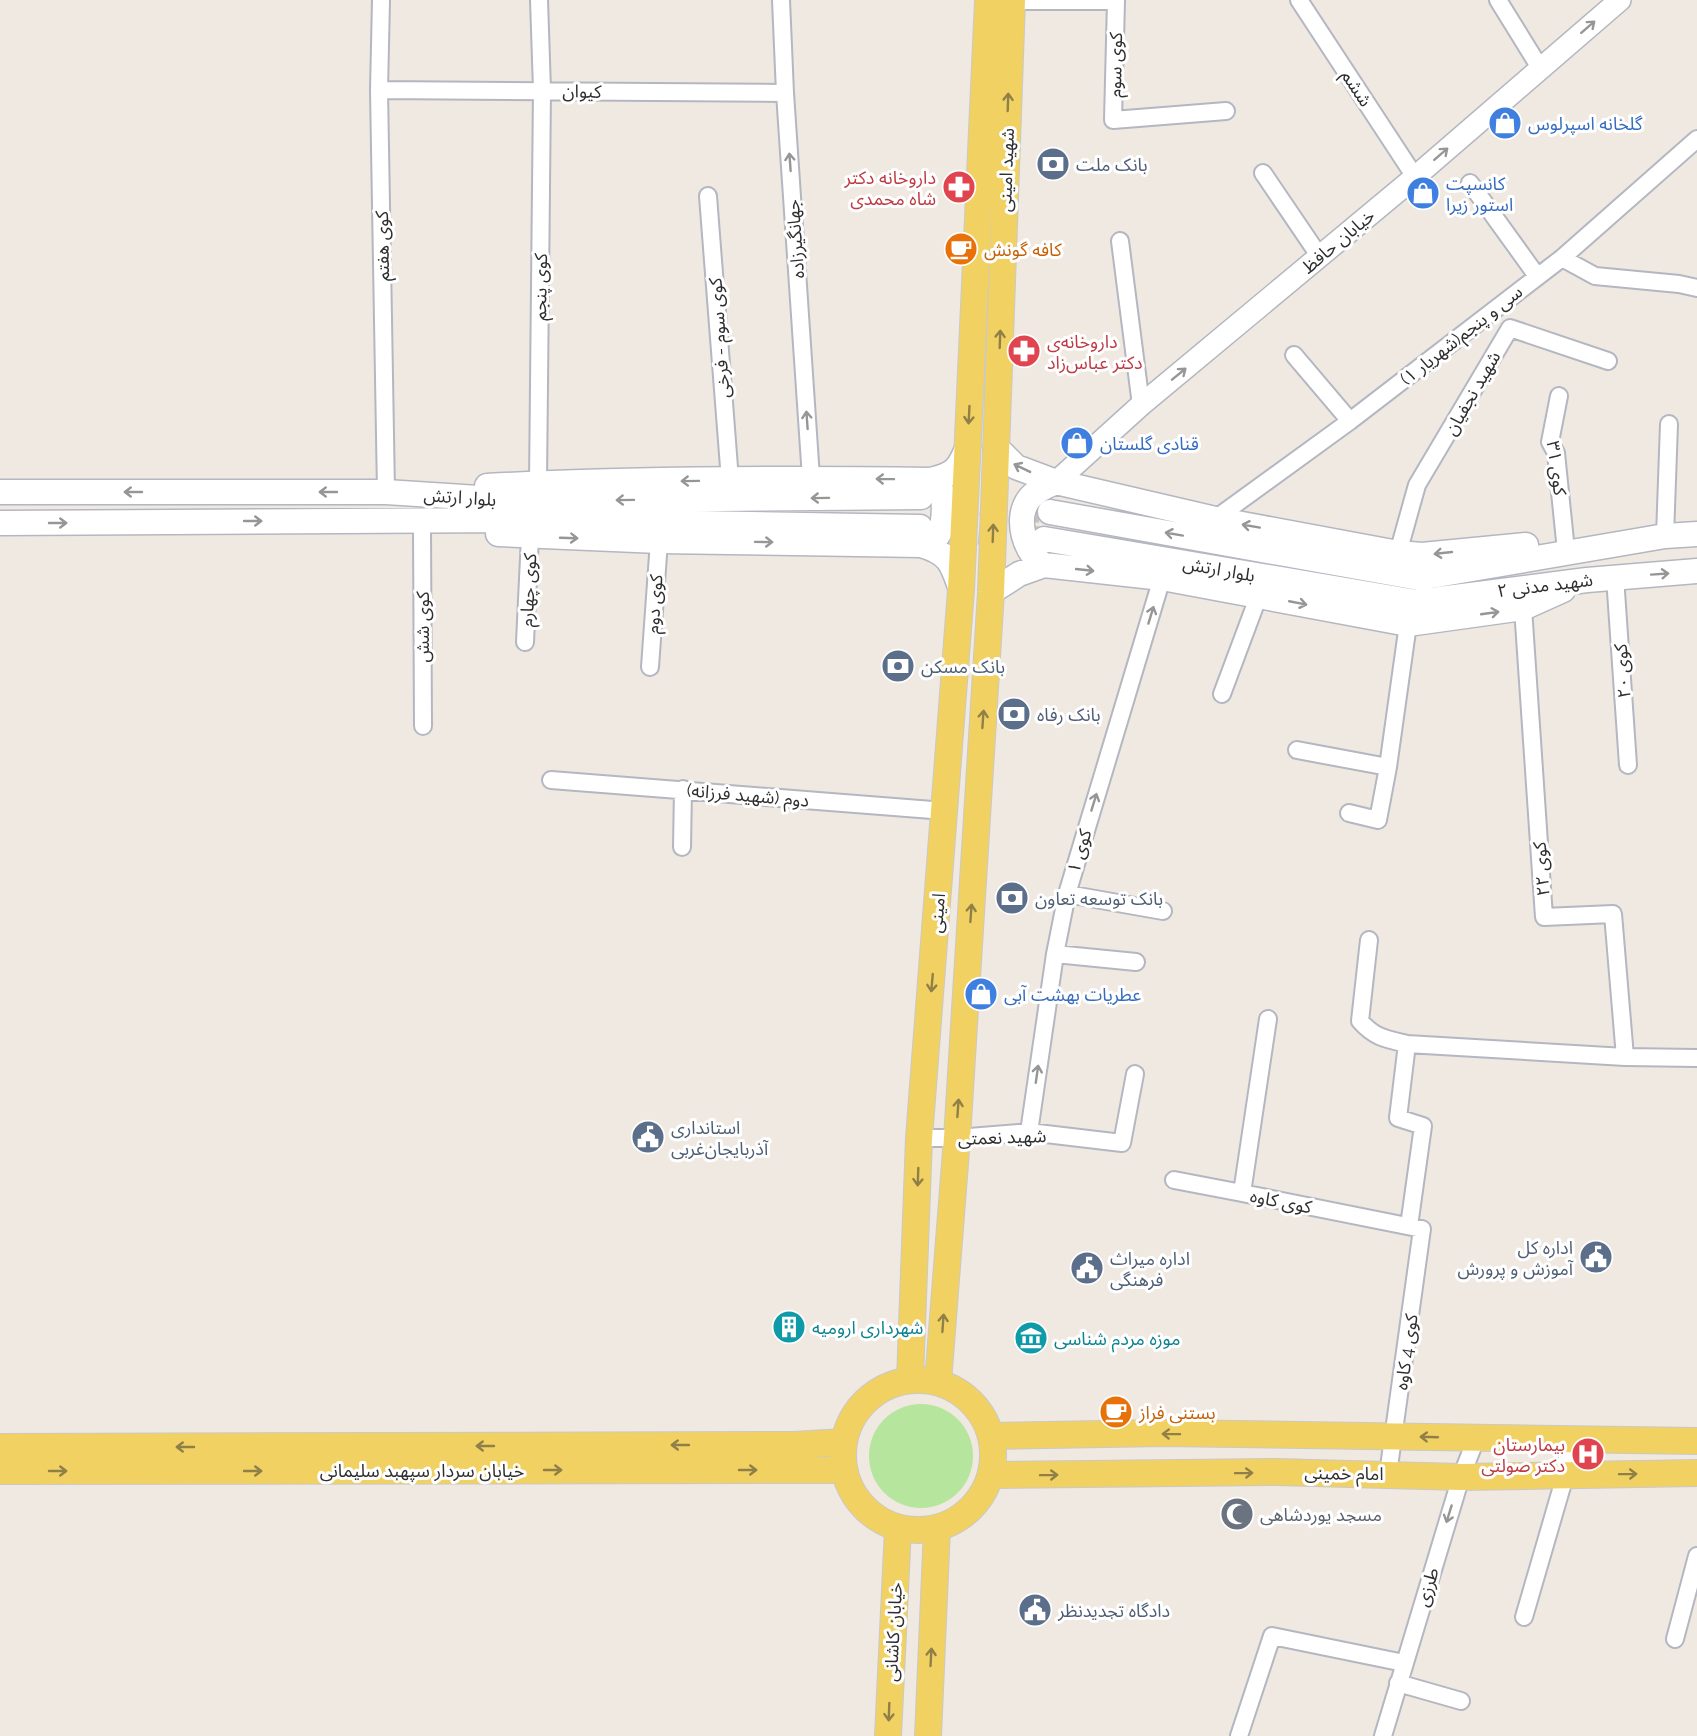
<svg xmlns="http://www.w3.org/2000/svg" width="1697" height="1736" font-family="Raleway,'Noto Sans Arabic',sans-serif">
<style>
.green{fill:#b6e59e}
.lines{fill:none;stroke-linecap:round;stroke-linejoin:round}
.secondary-tunnel{stroke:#c8c4bd;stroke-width:24;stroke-dasharray:24 12;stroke-linecap:butt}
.minor-casing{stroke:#b4b7c1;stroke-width:20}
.tertiary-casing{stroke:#b4b7c1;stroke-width:24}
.secondary-casing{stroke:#b4b7c1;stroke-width:27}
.primary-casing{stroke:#c9c9c9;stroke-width:28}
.minor{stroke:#fff;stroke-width:16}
.tertiary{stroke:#fff;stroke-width:21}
.secondary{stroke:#fff;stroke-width:24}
.primary{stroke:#f2d163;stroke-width:26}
.oneway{stroke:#969696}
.oneway2{stroke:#908048}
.labels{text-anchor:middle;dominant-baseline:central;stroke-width:6;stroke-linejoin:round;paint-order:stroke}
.street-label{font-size:18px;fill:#2e2e2e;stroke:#fff}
.shop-label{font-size:18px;fill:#366cbe;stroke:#fff;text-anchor:start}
.service-label{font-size:18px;fill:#4e5e75;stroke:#fff;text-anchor:start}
.health-label{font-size:18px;fill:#be3a42;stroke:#fff;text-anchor:end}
.food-label{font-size:18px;fill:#c56008;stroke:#fff;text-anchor:start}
.culture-label{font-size:18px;fill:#0d838f;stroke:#fff;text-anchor:start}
.worship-label{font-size:18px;fill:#5b616d;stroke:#fff;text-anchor:start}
</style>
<rect width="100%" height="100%" fill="#efe9e1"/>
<path class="green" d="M869 1456a52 52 0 1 1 104 0a52 52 0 1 1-104 0Z"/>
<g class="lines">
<path class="secondary-tunnel" d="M945,500L1050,512
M943,529L1043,539"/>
<defs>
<path id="minor" d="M381,0L379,90L386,492
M781,0L785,93L811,478
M1299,0L1415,177
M1498,0L1540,68
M1012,1H1116L1113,120L1226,111
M379,90L785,93
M1263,173L1320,257
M1470,183L1537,276
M708,196L730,480
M1120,241L1141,405
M1562,258L1595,276L1679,284L1697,288
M1294,355L1350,421
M1559,396L1550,442L1556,453L1565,541
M538,483L542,90L539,0
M1215,519L1350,421L1562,258L1697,139
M422,528L423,726
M1665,536L1669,424
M1398,553L1417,485L1510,328L1608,361
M1615,577L1628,765
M1523,608L1544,917L1613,914L1625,1057L1697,1058
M525,642L530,537
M650,667L659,541
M1222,694L1259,595
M1297,750L1388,767
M551,780L945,811
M1349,813L1378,820L1388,767L1408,624
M682,847L683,789
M1067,894L1163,911
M1369,940L1360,1021C1375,1038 1386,1039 1407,1044L1625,1057
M1055,954L1136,962
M1268,1019L1242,1193L1422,1229L1388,1474
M1407,1044L1398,1118L1423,1126L1409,1226
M1029,1132L1055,954L1067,894L1162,578
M919,1138H957L1029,1132L1122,1143L1135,1074
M1174,1180L1242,1193
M1524,1617L1565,1476L1569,1440
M1675,1639L1697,1556
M1398,1683L1461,1701
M1239,1736L1272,1636L1404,1663
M1383,1736L1461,1477L1476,1439"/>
<path id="tertiary" d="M1056,482L1141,405L1415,177L1620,0"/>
<path id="secondary" d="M996,447L1016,467L1056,482L1215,519L1398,553L1422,555L1526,545
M487,486C635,478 784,478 931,480C955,474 959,469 968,446
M0,492H386L526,501L921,497
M1050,512L1419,578L1665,536L1697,534
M0,523L527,520L920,527
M498,534L659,541L921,545C949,553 952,563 961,590
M1044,539L1416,602L1587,580L1697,571
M921,545C927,543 935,541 938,535C945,525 946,496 939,486C937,484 934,482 931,480
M1044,565C1025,554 1014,519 1029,499C1035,491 1046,486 1056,482
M991,592L1019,574L1044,565L1162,578L1408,624L1523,608L1563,590"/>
<path id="primary" d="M910,1379L919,1138L961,590L988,0
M843 1455a75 75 0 1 1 150 0a75 75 0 1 1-150 0Z
M938,1382L957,1138L991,592L1012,0
M991,1436L1165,1433L1697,1441
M0,1447L794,1445L844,1442
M0,1471L844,1470
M991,1475L1276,1472L1461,1477L1697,1473
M888,1736L898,1528
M928,1736L937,1528"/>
</defs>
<use href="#minor" class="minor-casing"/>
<use href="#tertiary" class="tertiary-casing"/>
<use href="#secondary" class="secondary-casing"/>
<use href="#primary" class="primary-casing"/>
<use href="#minor" class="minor"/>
<use href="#tertiary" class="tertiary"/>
<use href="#secondary" class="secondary"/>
<use href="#primary" class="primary"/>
</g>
<defs><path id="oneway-shaft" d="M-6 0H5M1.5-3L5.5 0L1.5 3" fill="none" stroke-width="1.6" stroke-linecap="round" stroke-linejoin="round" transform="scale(1.5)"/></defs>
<g class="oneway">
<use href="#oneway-shaft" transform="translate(1588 27) rotate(-41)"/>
<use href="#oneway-shaft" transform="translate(1441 154) rotate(-41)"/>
<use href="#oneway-shaft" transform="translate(790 162) rotate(-94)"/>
<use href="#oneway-shaft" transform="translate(1179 374) rotate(-39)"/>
<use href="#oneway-shaft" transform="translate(807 420) rotate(-94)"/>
<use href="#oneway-shaft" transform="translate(1022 468) rotate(-154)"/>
<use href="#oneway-shaft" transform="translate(885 479) rotate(-179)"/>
<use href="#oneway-shaft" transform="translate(690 481) rotate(179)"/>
<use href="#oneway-shaft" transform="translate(133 492) rotate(180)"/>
<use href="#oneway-shaft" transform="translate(328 492) rotate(180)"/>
<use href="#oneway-shaft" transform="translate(820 498) rotate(179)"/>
<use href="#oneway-shaft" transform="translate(625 500) rotate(179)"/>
<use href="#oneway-shaft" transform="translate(253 521)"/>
<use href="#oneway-shaft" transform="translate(58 523)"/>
<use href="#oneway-shaft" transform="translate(1251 526) rotate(-170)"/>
<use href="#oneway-shaft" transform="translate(1174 534) rotate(-170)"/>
<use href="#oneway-shaft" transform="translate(569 538) rotate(2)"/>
<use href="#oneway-shaft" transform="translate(764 542) rotate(1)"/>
<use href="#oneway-shaft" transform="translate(1443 553) rotate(174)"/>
<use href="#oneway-shaft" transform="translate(1085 570) rotate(6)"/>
<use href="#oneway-shaft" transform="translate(1660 574) rotate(-4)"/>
<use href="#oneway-shaft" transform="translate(1298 603) rotate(11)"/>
<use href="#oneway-shaft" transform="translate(1490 613) rotate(-8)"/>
<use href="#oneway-shaft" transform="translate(1151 615) rotate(-73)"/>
<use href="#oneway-shaft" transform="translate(1094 802) rotate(-73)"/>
<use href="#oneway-shaft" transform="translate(1037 1074) rotate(-82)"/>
<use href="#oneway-shaft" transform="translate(1449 1514) rotate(107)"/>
</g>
<g class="oneway2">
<use href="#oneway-shaft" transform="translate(1008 102) rotate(-88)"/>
<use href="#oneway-shaft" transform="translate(1000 339) rotate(-88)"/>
<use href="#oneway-shaft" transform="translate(969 415) rotate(93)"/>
<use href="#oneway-shaft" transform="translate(993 533) rotate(-88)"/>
<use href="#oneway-shaft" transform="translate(983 719) rotate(-86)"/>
<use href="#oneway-shaft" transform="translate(971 913) rotate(-86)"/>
<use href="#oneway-shaft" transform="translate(932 983) rotate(95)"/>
<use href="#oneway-shaft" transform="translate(958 1108) rotate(-86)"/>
<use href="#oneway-shaft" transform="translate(918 1177) rotate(92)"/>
<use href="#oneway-shaft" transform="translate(943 1323) rotate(-86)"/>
<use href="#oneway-shaft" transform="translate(1171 1434) rotate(-179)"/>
<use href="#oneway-shaft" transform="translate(1429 1437) rotate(-178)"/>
<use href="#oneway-shaft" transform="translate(680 1445) rotate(180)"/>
<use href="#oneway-shaft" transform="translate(485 1446) rotate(180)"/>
<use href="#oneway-shaft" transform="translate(185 1447) rotate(180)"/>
<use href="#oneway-shaft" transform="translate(553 1470)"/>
<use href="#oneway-shaft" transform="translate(748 1470)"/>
<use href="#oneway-shaft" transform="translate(58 1471)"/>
<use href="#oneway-shaft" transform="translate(253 1471)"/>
<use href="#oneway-shaft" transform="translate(1244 1473) rotate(-1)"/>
<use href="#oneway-shaft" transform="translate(1628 1474) rotate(-1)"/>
<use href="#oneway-shaft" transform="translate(1049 1475) rotate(-1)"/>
<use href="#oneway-shaft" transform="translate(931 1657) rotate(-87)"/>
<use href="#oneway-shaft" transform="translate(889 1712) rotate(92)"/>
</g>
<defs>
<symbol id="shop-disc" viewBox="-11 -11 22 22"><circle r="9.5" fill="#3f7fe0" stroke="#fff"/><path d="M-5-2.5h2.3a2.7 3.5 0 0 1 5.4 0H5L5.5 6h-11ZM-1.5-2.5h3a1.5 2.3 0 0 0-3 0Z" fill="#fff"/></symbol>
<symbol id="bank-disc" viewBox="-11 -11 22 22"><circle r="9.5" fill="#5c6f8a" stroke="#fff"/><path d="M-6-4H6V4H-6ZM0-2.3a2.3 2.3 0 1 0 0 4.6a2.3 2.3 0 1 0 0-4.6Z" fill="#fff"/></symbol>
<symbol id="pharmacy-disc" viewBox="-11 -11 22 22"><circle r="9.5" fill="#e0444e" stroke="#fff"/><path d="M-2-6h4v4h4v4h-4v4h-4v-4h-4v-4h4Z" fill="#fff"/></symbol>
<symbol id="cafe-disc" viewBox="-11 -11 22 22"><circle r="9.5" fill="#e8710a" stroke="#fff"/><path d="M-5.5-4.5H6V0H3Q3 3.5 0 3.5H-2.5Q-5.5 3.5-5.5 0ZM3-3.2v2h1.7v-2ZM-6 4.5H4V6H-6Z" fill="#fff"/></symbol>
<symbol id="civic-disc" viewBox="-11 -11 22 22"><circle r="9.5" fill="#5c6f8a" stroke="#fff"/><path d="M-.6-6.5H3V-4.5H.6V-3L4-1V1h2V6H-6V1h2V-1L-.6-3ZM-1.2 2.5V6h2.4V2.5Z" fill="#fff"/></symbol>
<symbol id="building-disc" viewBox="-11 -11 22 22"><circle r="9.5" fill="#0f9aa8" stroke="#fff"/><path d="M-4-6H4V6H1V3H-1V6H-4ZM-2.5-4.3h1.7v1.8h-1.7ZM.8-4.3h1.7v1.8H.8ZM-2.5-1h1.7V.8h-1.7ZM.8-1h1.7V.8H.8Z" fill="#fff"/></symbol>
<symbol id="museum-disc" viewBox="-11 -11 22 22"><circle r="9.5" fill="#0f9aa8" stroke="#fff"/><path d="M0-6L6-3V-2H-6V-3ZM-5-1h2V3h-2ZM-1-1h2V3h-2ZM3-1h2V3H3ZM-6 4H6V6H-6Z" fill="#fff"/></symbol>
<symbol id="hospital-disc" viewBox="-11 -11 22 22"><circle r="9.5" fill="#e0444e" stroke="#fff"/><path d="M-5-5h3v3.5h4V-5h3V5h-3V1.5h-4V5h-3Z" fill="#fff"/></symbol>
<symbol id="mosque-disc" viewBox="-11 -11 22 22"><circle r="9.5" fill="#6b7280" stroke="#fff"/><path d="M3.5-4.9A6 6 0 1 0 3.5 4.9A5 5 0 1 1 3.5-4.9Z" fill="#fff"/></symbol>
</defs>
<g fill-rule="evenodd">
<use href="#shop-disc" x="1486" y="104" width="38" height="38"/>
<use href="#bank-disc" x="1034" y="145" width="38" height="38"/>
<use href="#pharmacy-disc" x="940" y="168" width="38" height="38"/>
<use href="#shop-disc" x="1404" y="174" width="38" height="38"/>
<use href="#cafe-disc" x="942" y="230" width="38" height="38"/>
<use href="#pharmacy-disc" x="1005" y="332" width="38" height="38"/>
<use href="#shop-disc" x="1058" y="424" width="38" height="38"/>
<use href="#bank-disc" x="879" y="647" width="38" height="38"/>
<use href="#bank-disc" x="995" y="695" width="38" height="38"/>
<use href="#bank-disc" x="993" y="879" width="38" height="38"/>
<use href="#shop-disc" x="962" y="975" width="38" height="38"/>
<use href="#civic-disc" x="629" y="1118" width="38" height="38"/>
<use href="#civic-disc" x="1577" y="1238" width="38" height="38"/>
<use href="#civic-disc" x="1068" y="1249" width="38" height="38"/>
<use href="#building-disc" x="770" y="1308" width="38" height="38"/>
<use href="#museum-disc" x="1012" y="1319" width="38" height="38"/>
<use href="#cafe-disc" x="1097" y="1393" width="38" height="38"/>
<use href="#hospital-disc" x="1569" y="1435" width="38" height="38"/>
<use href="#mosque-disc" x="1218" y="1495" width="38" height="38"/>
<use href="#civic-disc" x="1016" y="1591" width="38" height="38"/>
</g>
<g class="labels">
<g class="street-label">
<text transform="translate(1115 65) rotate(-89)">کوی سوم</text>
<text transform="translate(1357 88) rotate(57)">ششم</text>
<text transform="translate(582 91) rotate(1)">کیوان</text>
<text transform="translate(1006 170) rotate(-88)">شهید امینی</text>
<text transform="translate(795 239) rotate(-94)">جهانگیرزاده</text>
<text transform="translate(1338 241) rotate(-40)">خیابان حافظ</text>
<text transform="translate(382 246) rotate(-91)">کوی هفتم</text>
<text transform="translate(540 287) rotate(-89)">کوی پنجم</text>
<text transform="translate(1461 335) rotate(-38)">سی و پنجم(شهریار ۱)</text>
<text transform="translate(719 338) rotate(-94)">کوی سوم - فرخی</text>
<text transform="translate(1472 393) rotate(-60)">شهید نجفیان</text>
<text transform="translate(1557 468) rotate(82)">کوی ۳۱</text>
<text transform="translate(460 497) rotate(4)">بلوار ارتش</text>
<text transform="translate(1219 569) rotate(10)">بلوار ارتش</text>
<text transform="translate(1545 585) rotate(-7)">شهید مدنی ۲</text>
<text transform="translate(528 590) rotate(-87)">کوی چهارم</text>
<text transform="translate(654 604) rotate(-86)">کوی دوم</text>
<text transform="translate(422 627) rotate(-90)">کوی شش</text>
<text transform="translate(1622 671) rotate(-94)">کوی ۲۰</text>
<text transform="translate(748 795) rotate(5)">دوم (شهید فرزانه)</text>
<text transform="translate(1079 851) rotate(-73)">کوی ۱</text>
<text transform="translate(1541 869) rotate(-94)">کوی ۲۲</text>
<text transform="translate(937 913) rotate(-85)">امینی</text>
<text transform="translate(1002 1137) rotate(-2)">شهید نعمتی</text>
<text transform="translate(1281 1201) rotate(11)">کوی کاوه</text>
<text transform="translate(1406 1352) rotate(-82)">کوی 4 کاوه</text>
<text x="422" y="1470">خیابان سردار سپهبد سلیمانی</text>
<text transform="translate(1344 1473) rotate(1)">امام خمینی</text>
<text transform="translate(1427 1587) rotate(-73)">طرزی</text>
<text transform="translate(893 1632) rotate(-87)">خیابان کاشانی</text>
</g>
<g class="shop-label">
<text x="1528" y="123">گلخانه اسپرلوس</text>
<text x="1446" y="183">کانسپت<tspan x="1446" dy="21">استور زیرا</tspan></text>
<text x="1100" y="443">قنادی گلستان</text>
<text x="1004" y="994">عطریات بهشت آبی</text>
</g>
<g class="service-label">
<text x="1076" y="164">بانک ملت</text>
<text x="921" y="666">بانک مسکن</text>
<text x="1037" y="714">بانک رفاه</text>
<text x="1035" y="898">بانک توسعه تعاون</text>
<text x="671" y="1127">استانداری<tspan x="671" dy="21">آذربایجان‌غربی</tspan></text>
<text x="1573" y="1247" text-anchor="end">اداره کل<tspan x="1573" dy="21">آموزش و پرورش</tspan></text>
<text x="1110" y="1258">اداره میراث<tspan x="1110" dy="21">فرهنگی</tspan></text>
<text x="1058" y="1610">دادگاه تجدیدنظر</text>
</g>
<g class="health-label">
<text x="936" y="177">داروخانه دکتر<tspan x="936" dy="21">شاه محمدی</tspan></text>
<text x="1047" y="341" text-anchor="start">داروخانه‌ی<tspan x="1047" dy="21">دکتر عباس‌زاد</tspan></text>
<text x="1565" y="1444">بیمارستان<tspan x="1565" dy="21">دکتر صولتی</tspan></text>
</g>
<g class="food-label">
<text x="984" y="249">کافه گونش</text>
<text x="1139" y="1412">بستنی فراز</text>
</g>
<g class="culture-label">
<text x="812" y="1327">شهرداری ارومیه</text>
<text x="1054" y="1338">موزه مردم شناسی</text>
</g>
<g class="worship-label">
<text x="1260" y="1514">مسجد یوردشاهی</text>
</g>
</g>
</svg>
